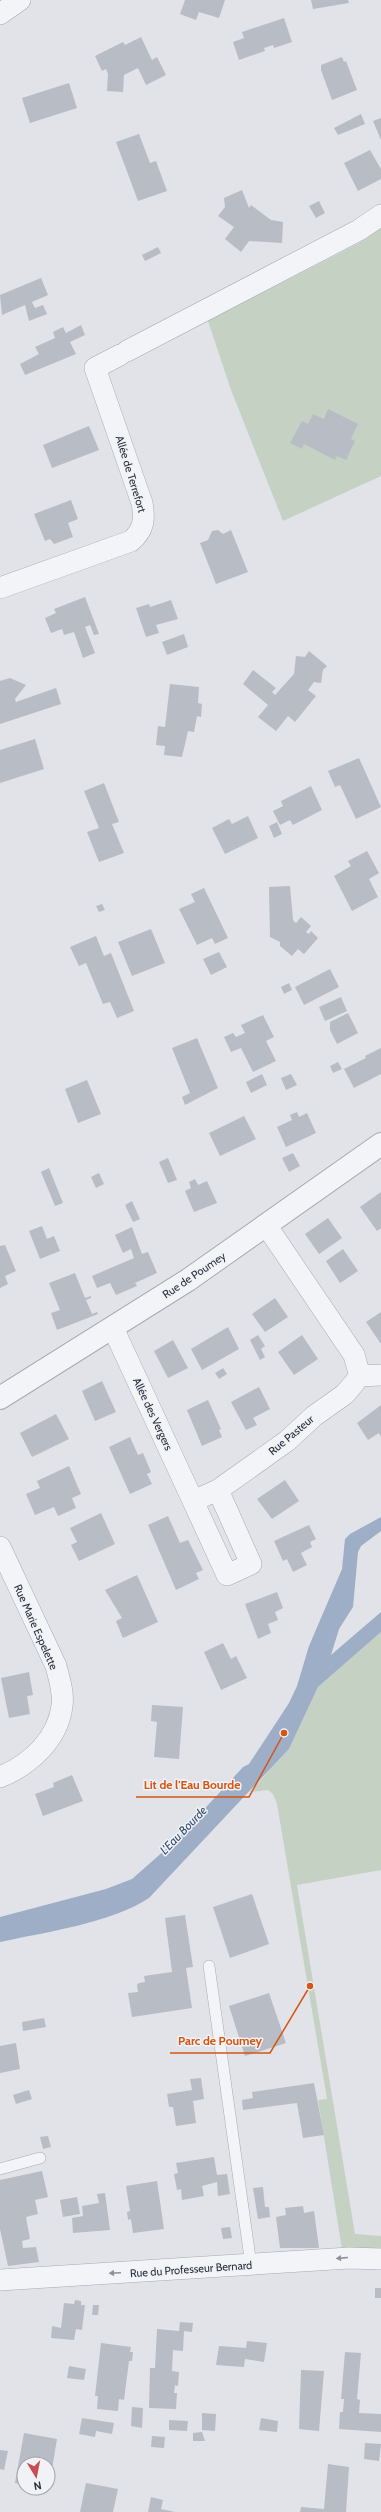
<svg xmlns="http://www.w3.org/2000/svg" width="381" height="2512" font-family="Cabin,sans-serif">
<style>
.green{fill:#c5d2c3}
.water{fill:#9eaec6}
.building{fill:#b8bcc5}
.lines{fill:none;stroke-linecap:round;stroke-linejoin:round}
.service-casing{stroke:#a6aab3;stroke-width:12}
.minor-casing{stroke:#a6aab3;stroke-width:22}
.tertiary-casing{stroke:#a6aab3;stroke-width:24}
.service{stroke:#f3f4f7;stroke-width:11}
.minor{stroke:#f3f4f7;stroke-width:21}
.tertiary{stroke:#f3f4f7;stroke-width:22}
.oneway{fill:#8e929b}
.labels{text-anchor:middle;dominant-baseline:central;stroke-width:3;stroke-linejoin:round;paint-order:stroke}
.street-label{font-size:11px;fill:#2a303f;stroke:#f0f2f6}
.water-label{font-size:12px;font-style:italic;fill:#374b71;stroke:#f0f2f6}
.leader{fill:none;stroke:#d55511;stroke-width:1.5}
.callout-dot{fill:#d55511;stroke:#f0f2f6;stroke-width:1.5}
.callout-label{font-size:12px;text-anchor:middle;font-weight:bold;fill:#d55511;stroke:#f0f2f6;stroke-width:3;stroke-linejoin:round;paint-order:stroke}
</style>
<rect width="100%" height="100%" fill="#e1e3e9"/>
<path class="green" d="M381,227V476L283,521L231,390L208,321L361,242Z
M381,1632V1870L297,1885L355,2234L381,2236V2248L342,2249L318,2100L327,2099L277,1804L273,1794L268,1790L250,1792L289,1749L318,1687Z"/>
<path class="water" d="M381,1517V1531L361,1546L358,1552L353,1607L339,1629L331,1655L381,1612V1632L318,1687L289,1749L149,1898C111,1923 46,1932 0,1942V1917L106,1889L132,1879L174,1842L243,1767L249,1764L289,1703L297,1686L309,1646L342,1569L345,1539L350,1534Z"/>
<path class="building" d="M185,0H225L219,18L199,12L196,20L180,14Z
M311,0H348L349,3L313,9Z
M284,18L292,42L274,48L273,45L264,48L265,51L239,60L233,42L244,38L242,32Z
M141,37L152,60L157,57L166,75L146,85L138,68L124,75L123,92L107,91L108,74L106,69L102,71L95,56L123,42L125,45Z
M342,57L344,62L346,61L357,90L332,100L321,70V65Z
M69,83L77,108L30,123L22,98Z
M361,114L365,124L338,135L334,128Z
M381,118V140L373,121Z
M139,134L150,163L156,161L167,191L138,201L116,142Z
M370,150L381,169V179L358,191L344,163Z
M242,190L249,208L251,205L271,220L283,222L282,243L249,241L241,252L225,239L234,227L218,216L225,207L224,198Z
M319,201L325,213L316,218L309,206Z
M158,247L161,253L145,261L142,255Z
M41,278L48,295L32,302L35,308L43,305L47,314L29,321L25,305L2,315L0,295Z
M81,325L85,335L70,342L76,354L25,375L20,364L39,354L35,347L55,338L53,332L63,327L66,333Z
M328,409L358,424L351,439L355,441L346,460L337,456L335,460L304,444L302,449L290,443L302,421L308,424L313,414L324,419Z
M89,426L99,450L52,468L43,445Z
M71,500L78,519L68,523L73,537L54,544L50,539L45,541L34,514Z
M218,530L223,534L231,530L248,572L216,584L200,543L208,540L212,531Z
M85,597L99,634L94,635L90,625L85,627L95,653L83,658L74,632L64,635L62,629L51,633L45,618L56,613L54,609Z
M171,600L178,619L156,625L159,633L146,637L136,608L149,604L150,607Z
M184,634L188,647L167,655L162,642Z
M309,651L327,666L323,670L321,683L314,682L308,690L316,696L295,722L288,716L276,731L258,717L268,705L243,684L253,670L276,688L272,692L275,695L294,674L296,656L305,657Z
M10,678L26,685L15,699L16,702L56,688L61,704L0,724V681Z
M170,684L199,687L198,703L202,704L201,717L197,716L194,732L188,731L182,757L164,755L165,746L156,745L158,726L165,727Z
M35,739L44,769L0,783V750Z
M359,758L381,807L356,819L340,785L335,787L328,771Z
M104,783L119,822L112,824L124,853L99,862L87,832L99,828L84,791Z
M311,786L322,810L293,825L290,820L280,825L273,811L283,806L281,801Z
M248,816L258,838L225,854L212,828L229,819L232,824Z
M277,822L282,834L274,838L269,826Z
M367,851L379,873L369,879L378,897L352,911L334,876L351,866L348,861Z
M290,886L293,920L296,923L301,917L311,926L306,932L309,934L311,931L318,938L304,954L298,949L292,956L280,946V942L270,937L269,887Z
M204,888L228,938L215,944L212,938L197,945L179,909L195,902L191,894Z
M102,904L105,910L99,912L96,906Z
M151,929L165,963L132,976L118,942Z
M96,936L104,956L111,953L134,1011L117,1018L110,1002L103,1004L86,963L79,966L70,947Z
M219,952L227,967L211,975L203,959Z
M330,969L339,987L304,1005L295,987Z
M289,983L292,990L284,994L281,987Z
M341,997L347,1011L325,1021L319,1007Z
M348,1013L358,1033L337,1044L330,1030V1022Z
M263,1015L274,1037L266,1041L276,1061L253,1072L241,1048L231,1052L224,1037L233,1033L236,1037L245,1033L241,1025Z
M197,1038L218,1088L185,1105L182,1097L190,1093L172,1048Z
M381,1048V1074L354,1088L344,1069L366,1058L365,1056Z
M338,1062L342,1069L333,1073L330,1066Z
M262,1074L267,1085L251,1093L246,1082Z
M291,1074L297,1085L286,1090L281,1078Z
M87,1080L101,1114L78,1123L65,1089Z
M297,1112L299,1117L307,1113L316,1133L286,1147L277,1127L292,1120L290,1115Z
M244,1116L256,1139L220,1156L209,1133Z
M293,1153L300,1166L289,1172L282,1158Z
M168,1158L177,1180L168,1183L159,1162Z
M49,1168L63,1203L55,1206L41,1172Z
M99,1173L104,1184L96,1188L91,1177Z
M195,1179L198,1185L207,1181L217,1203L194,1212L185,1191L191,1188L189,1182Z
M381,1192V1228L377,1231L360,1207Z
M132,1201L140,1219L133,1222L125,1205Z
M328,1218L342,1238L319,1254L305,1234Z
M42,1226L47,1239L54,1236L60,1251L40,1259L29,1231Z
M132,1227L142,1254L148,1252L157,1273L135,1283L137,1286L116,1295L110,1283L97,1288L92,1276L134,1258L131,1249L123,1253L115,1235Z
M5,1245L16,1271L5,1276L8,1284L0,1288V1246Z
M343,1249L358,1271L340,1283L326,1261Z
M75,1273L85,1298L91,1296V1298L86,1300L92,1314L97,1312L98,1314L57,1330L51,1313L60,1310L49,1283Z
M275,1298L288,1317L265,1332L252,1314Z
M381,1312V1344L366,1322Z
M228,1327L239,1349L202,1370L191,1349Z
M258,1335L265,1346L261,1349L265,1357L260,1360L250,1340Z
M302,1335L318,1359L294,1375L278,1352Z
M173,1340L188,1368L168,1378L154,1351Z
M223,1368L227,1374L219,1379L215,1373Z
M102,1381L116,1412L95,1421L82,1391Z
M259,1387L270,1409L253,1418L257,1425L246,1430L231,1402Z
M208,1400L221,1429L219,1430L222,1437L202,1446L187,1410Z
M381,1405V1437L379,1433L368,1440L357,1423Z
M56,1414L69,1439L32,1457L20,1433Z
M130,1437L138,1455L143,1453L151,1472L147,1474L152,1484L130,1494L109,1447Z
M69,1466L81,1494L72,1498L76,1508L58,1516L54,1507L35,1515L26,1494L40,1488L37,1481Z
M285,1480L299,1501L272,1519L257,1499Z
M101,1513L115,1544L79,1561L71,1545L77,1542L70,1528Z
M168,1516L180,1543L188,1540L203,1570L196,1573L199,1579L176,1590L148,1525Z
M309,1525L316,1539L310,1542L312,1547L301,1553L307,1565L293,1572L287,1559L283,1561L274,1541Z
M137,1575L158,1622L123,1638L116,1621L122,1618L105,1590Z
M277,1592L283,1608L275,1612L278,1620L268,1624L271,1633L258,1639L245,1604Z
M223,1643L231,1659L236,1656L247,1678L221,1690L204,1652Z
M29,1672L33,1695L27,1696L30,1714L9,1718L1,1678Z
M152,1705L183,1707L179,1759L154,1757L157,1722L151,1721Z
M72,1775L83,1801L43,1816L35,1794L54,1787L53,1783Z
M252,1894L269,1944L230,1958L213,1907Z
M185,1915L193,1967L186,1968L192,2008L132,2017L128,1993L138,1992L137,1985L139,1983L145,1982L144,1976L172,1972L165,1918Z
M269,1993L286,2043L245,2056L229,2006Z
M44,2018L46,2027L23,2031L22,2022Z
M16,2043L20,2069L0,2073V2046Z
M201,2078L204,2099L193,2101L196,2123L176,2126L173,2107H169L167,2094L192,2090L190,2079Z
M314,2083L324,2135L303,2138L297,2103L243,2110L242,2100L253,2098L252,2092Z
M29,2090L32,2099L16,2104L13,2095Z
M48,2136L51,2147L43,2149L40,2137Z
M214,2157L217,2175L227,2174L230,2194L218,2196L217,2182L202,2186L204,2196L182,2200L181,2189L177,2190L174,2174L178,2173L176,2163Z
M42,2171L48,2197L35,2200L38,2214L26,2217L30,2239L22,2241L23,2248L36,2247L39,2262L8,2266L0,2229V2180Z
M157,2181L164,2229L133,2233L131,2219L128,2220L127,2212L130,2211L126,2186Z
M263,2187L265,2207H269L270,2217L258,2219L253,2188Z
M105,2193L110,2230L73,2233L72,2218L83,2216L82,2206L99,2203L97,2194Z
M77,2197L80,2214L63,2217L60,2200Z
M303,2206L304,2213L314,2211L319,2248H280L276,2217L286,2215L285,2208Z
M230,2227L232,2238L223,2239L221,2228Z
M375,2288H381V2298H375Z
M75,2300L81,2301V2305H85L82,2330L76,2329L74,2340L51,2338L52,2326L61,2328L64,2303L74,2304Z
M93,2305H99L98,2315H92Z
M180,2322L193,2323L192,2332L184,2331L183,2351L173,2350L172,2371L179,2372L178,2386L175,2385L174,2393H177L176,2409L149,2408L150,2368H155L157,2329L179,2331Z
M247,2341L267,2343L264,2362L245,2359L244,2367L216,2365L219,2346L246,2348Z
M101,2343L131,2347L130,2352H133L132,2361H129L124,2400L119,2399L118,2411L97,2409L98,2396H95Z
M345,2352L361,2353L357,2399L360,2400L359,2413L381,2414V2432L339,2429L340,2412H343L344,2399H341Z
M69,2366L86,2369L84,2380L67,2378Z
M301,2370L324,2371L319,2431L299,2429Z
M132,2407L143,2408L142,2428L131,2426Z
M202,2413L216,2414L215,2431L202,2430Z
M82,2418L114,2423L112,2434L96,2431L95,2437L79,2434Z
M261,2418L278,2421L277,2432L259,2430Z
M169,2420L188,2421L187,2431L169,2430Z
M202,2432L205,2441H193V2433Z
M24,2433L57,2439L49,2487L48,2464H24V2485L15,2483Z
M152,2436L165,2437L164,2448L151,2447Z
M365,2443L381,2444L379,2461L364,2459Z
M0,2450L8,2451L4,2470L0,2469Z
M328,2464L349,2467L346,2512H300L301,2507L324,2509Z
M86,2483L118,2489L113,2512H80Z
M151,2497L163,2500L161,2509L175,2512H148Z"/>
<g class="lines">
<defs>
<path id="service" d="M209,1966L251,2265
M0,2169L40,2158"/>
<path id="minor" d="M0,14L20,0
M127,351L359,230L381,215
M0,588L131,541C144,530 145,519 142,503L95,368L120,355
M113,1328L193,1501L218,1490L251,1564L227,1575L193,1501
M360,1376L381,1375
M218,1490L287,1441L314,1416L345,1394L360,1376L354,1355L266,1225
M0,1547L56,1666C59,1679 64,1692 62,1706C58,1739 30,1765 0,1777
M0,2280L349,2258L381,2259"/>
<path id="tertiary" d="M0,1398L188,1280L381,1144"/>
</defs>
<use href="#service" class="service-casing"/>
<use href="#minor" class="minor-casing"/>
<use href="#tertiary" class="tertiary-casing"/>
<use href="#service" class="service"/>
<use href="#minor" class="minor"/>
<use href="#tertiary" class="tertiary"/>
</g>
<defs><path id="oneway-solid" d="M-6-.8H1V-3.2L6.5 0L1 3.2V.8H-6Z"/></defs>
<g class="oneway">
<use href="#oneway-solid" transform="translate(342 2258) rotate(175)"/>
<use href="#oneway-solid" transform="translate(115 2273) rotate(177)"/>
</g>
<g class="labels">
<g class="street-label">
<text transform="translate(131 474) rotate(73)">Allée de Terrefort</text>
<text transform="translate(194 1275) rotate(-34)">Rue de Poumey</text>
<text transform="translate(153 1414) rotate(65)">Allée des Vergers</text>
<text transform="translate(291 1435) rotate(-40)">Rue Pasteur</text>
<text transform="translate(36 1627) rotate(66)">Rue Marie Espelette</text>
<text transform="translate(191 2269) rotate(-4)">Rue du Professeur Bernard</text>
</g>
<g class="water-label">
<text transform="translate(183 1830) rotate(-46)">L'Eau Bourde</text>
</g>
</g>
<path class="leader" d="M284 1733L249 1797H136M310 1986L270 2053H170"/>
<g class="callout-dot">
<circle cx="284" cy="1733" r="4"/>
<circle cx="310" cy="1986" r="4"/>
</g>
<g class="callout-label">
<text x="192" y="1789">Lit de l'Eau Bourde</text>
<text x="220" y="2045">Parc de Poumey</text>
</g>
<g transform="translate(36 2476) rotate(170)"><circle r="19" fill="#f0f2f6" stroke="#a1a4ad"/>
<path d="M0-3L7 15L0 10L-7 15Z" fill="#c64e54"/>
<text y="-6" font-size="11" font-weight="bold" text-anchor="middle" fill="#2a303f">N</text>
</g>
</svg>
